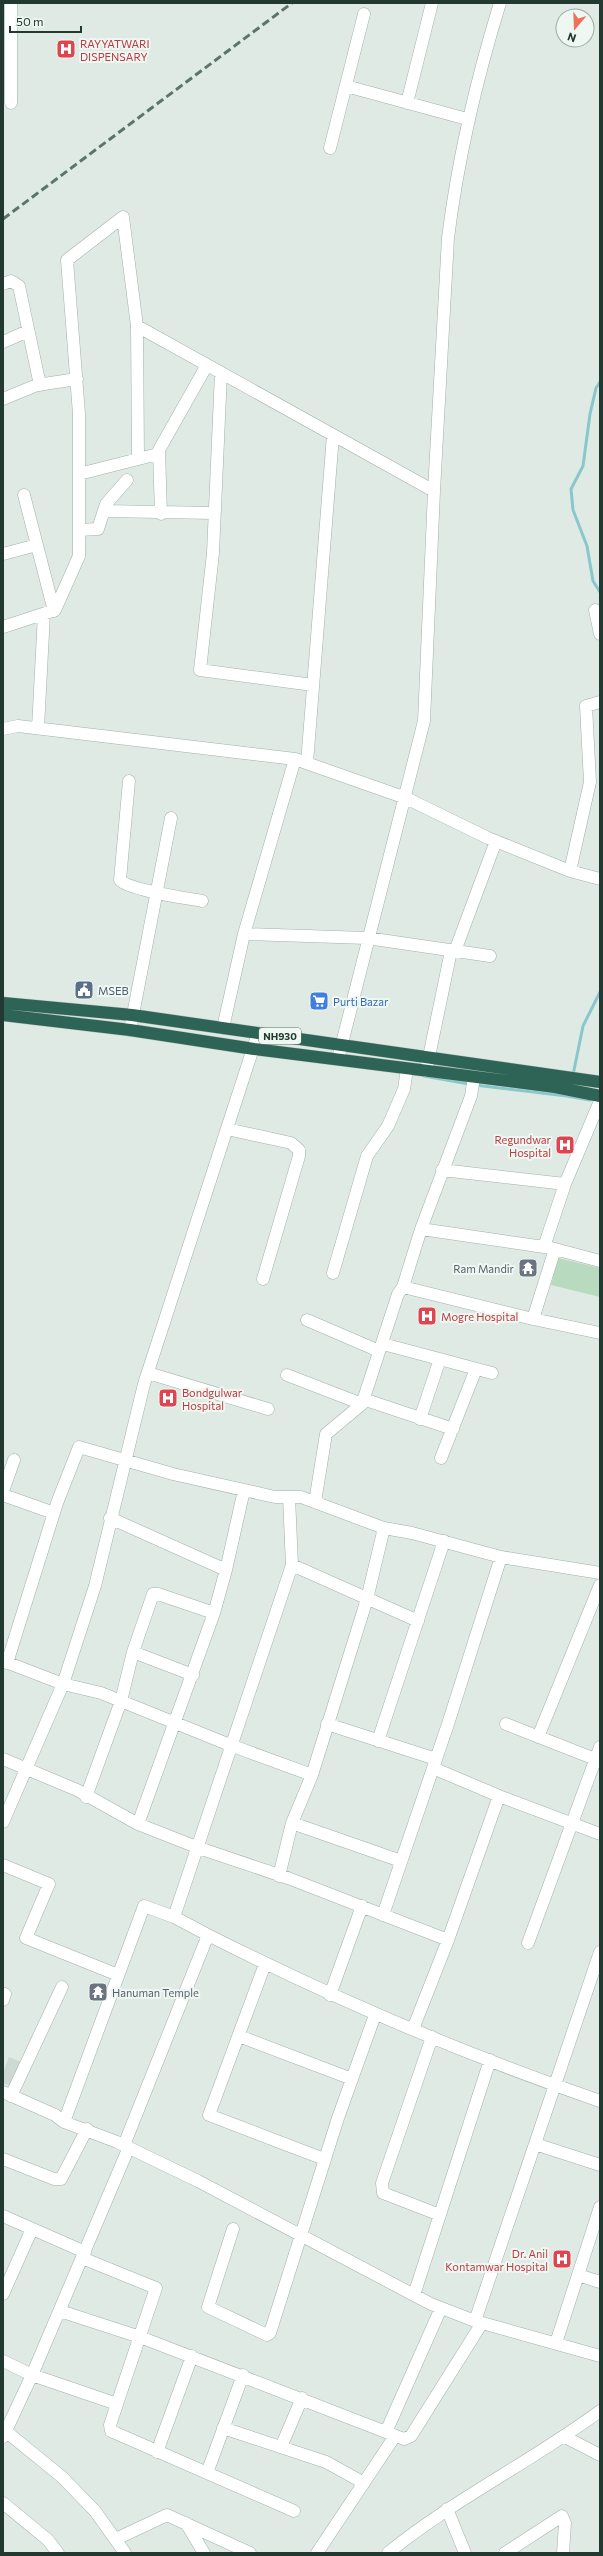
<svg xmlns="http://www.w3.org/2000/svg" width="603" height="2556" font-family="Commissioner,sans-serif">
<style>
.built{fill:#cdd9d3}
.green{fill:#b8dabf}
.lines{fill:none;stroke-linecap:round;stroke-linejoin:round}
.stream{stroke:#88c8cd;stroke-width:3}
.minor-casing{stroke:#a2b1ab;stroke-width:13}
.highway-casing{stroke:#bcc4c1;stroke-width:13}
.minor{stroke:#fff;stroke-width:12}
.highway{stroke:#2e6455;stroke-width:12}
.rail{stroke:#5b756c;stroke-width:3;stroke-dasharray:8 4;stroke-linecap:butt}
.labels{text-anchor:middle;dominant-baseline:central;stroke-width:4;stroke-linejoin:round;paint-order:stroke}
.shield{fill:#eff7f2;stroke:#5f726b;stroke-width:1}
.shield-label{font-size:10px;font-weight:bold;fill:#213931}
.health-label{font-size:11px;fill:#be3a42;stroke:#eff7f2;text-anchor:start}
.service-label{font-size:11px;fill:#4e5e75;stroke:#eff7f2;text-anchor:start}
.shop-label{font-size:11px;fill:#366cbe;stroke:#eff7f2;text-anchor:start}
.worship-label{font-size:11px;fill:#5b616d;stroke:#eff7f2;text-anchor:end}
</style>
<rect width="100%" height="100%" fill="#dfeae4"/>
<path class="built" d="M9,2057L26,2064L17,2088L3,2083V2072Z"/>
<path class="green" d="M558,1258L600,1268V1297L551,1285Z"/>
<g class="lines">
<path class="stream" d="M600,382L596,388L590,414L583,466L571,489L573,510L587,546L593,581L600,592
M573,1075L583,1026L600,992
M424,1076L469,1084
M475,1085L567,1096L568,1092
M567,1096L590,1100"/>
<defs>
<path id="minor" d="M346,86L467,119
M11,103V3
M407,103L432,3
M330,148L364,14
M3,284L11,281L19,286L40,385
M137,326L138,458
M3,342L28,331
M221,373L213,553L200,670L313,685
M3,399L37,385L77,379
M79,474L158,454
M434,491L448,238C458,158 476,81 500,3
M24,495L54,611
M104,511L214,513
M161,514L159,450L207,365
M79,530L98,529L106,504L127,480
M3,554L37,545
M595,610L600,634
M3,627L55,610L79,556V414L67,260L123,217L137,326L434,491L424,721L338,1059
M38,728L44,614
M3,729L18,726L295,759L406,798L488,838L570,871L590,782L586,706L600,702
M307,763L333,435
M129,781L120,880C129,890 186,898 202,901
M570,871L600,879
M244,934L367,938L490,956
M455,951L496,841
M223,1028L244,934L295,759
M130,1030L171,818
M426,1071L451,951
M227,1129L291,1143L299,1150V1156L263,1279
M442,1170L565,1184
M421,1229L551,1248L600,1261
M544,1247L565,1184L600,1101
M333,1273L367,1156L388,1126L404,1089L407,1069
M403,1287L533,1319L600,1333
M533,1319L555,1249
M307,1320L379,1351
M383,1344L492,1373
M148,1373L268,1409
M287,1375L362,1404
M363,1399L453,1429
M420,1419L440,1359
M441,1458L476,1369
M3,1491L14,1460
M3,1495L54,1513
M315,1502L326,1434L362,1404L398,1294L403,1287L421,1229L471,1096L474,1077
M110,1518L226,1570
M292,1565L418,1621
M133,1652L193,1675
M3,1661L63,1684L101,1693L230,1745L312,1775
M7,1663L57,1503L79,1447L173,1474L275,1497H301L384,1528L412,1533L501,1557L600,1573
M327,1724L436,1759
M506,1724L595,1759
M538,1737L600,1585
M378,1741L444,1541
M3,1759L77,1790L138,1824L199,1848L288,1878L448,1940
M433,1768L499,1796L600,1834
M86,1797L121,1701L133,1652L153,1594H158L214,1613
M3,1822L63,1684L95,1586L144,1384L258,1033
M292,1823L401,1861
M138,1824L214,1613L226,1570L244,1490
M3,1865L49,1884L26,1938L118,1975
M279,1876L292,1823L312,1775L367,1599L384,1528
M383,1915L448,1724L501,1557
M208,1935C335,1999 466,2055 600,2101
M528,1943L600,1747
M265,1964L209,2115L324,2159
M330,1995L362,1906
M3,2000L5,1994
M413,2029L448,1940L499,1796
M239,2036L352,2079
M432,2037L382,2183L383,2193L440,2215
M3,2092L55,2115L64,2122L117,2142L198,2181L431,2304L475,2321L600,2356
M11,2096L62,1987
M64,2122L144,1906L174,1917
M535,2144L600,2165
M124,2145L208,1935L174,1917L292,1565L289,1497
M3,2159L54,2179H61L87,2129
M3,2216L85,2252
M233,2229L208,2307L267,2335L270,2333L338,2118L375,2015
M82,2258L156,2288L110,2425L111,2431L294,2511
M578,2275L600,2282
M3,2294L32,2229
M414,2295L490,2060
M60,2311L140,2337L404,2439L411,2436L482,2323
M475,2321L600,1952
M556,2343L600,2207
M3,2361L32,2375L117,2404
M223,2428L326,2462L364,2483
M3,2429L62,2477L95,2511L125,2553
M386,2432L441,2308
M3,2437L32,2375L129,2147
M565,2437L600,2455
M281,2447L302,2398
M157,2452L192,2356
M207,2473L243,2375
M3,2503L48,2540L58,2553
M447,2509L465,2553
M186,2523L204,2553
M116,2539L167,2515L250,2553
M317,2553L395,2436
M388,2553C454,2499 531,2462 600,2411
M505,2553L562,2516L565,2523L563,2553"/>
<path id="highway" d="M3,1003L132,1015L600,1082
M3,1015L130,1030L254,1049L555,1087L600,1096"/>
</defs>
<use href="#minor" class="minor-casing"/>
<use href="#highway" class="highway-casing"/>
<use href="#minor" class="minor"/>
<use href="#highway" class="highway"/>
<path class="rail" d="M3,219L292,3"/>
</g>
<defs>
<symbol id="hospital-square" viewBox="-11 -11 22 22"><rect x="-9" y="-9" width="18" height="18" rx="4" fill="#e0444e" stroke="#eff7f2"/><path d="M-5-5h3v3.5h4V-5h3V5h-3V1.5h-4V5h-3Z" fill="#fff"/></symbol>
<symbol id="civic-square" viewBox="-11 -11 22 22"><rect x="-9" y="-9" width="18" height="18" rx="4" fill="#5c6f8a" stroke="#eff7f2"/><path d="M-.6-6.5H3V-4.5H.6V-3L4-1V1h2V6H-6V1h2V-1L-.6-3ZM-1.2 2.5V6h2.4V2.5Z" fill="#fff"/></symbol>
<symbol id="supermarket-square" viewBox="-11 -11 22 22"><rect x="-9" y="-9" width="18" height="18" rx="4" fill="#3f7fe0" stroke="#eff7f2"/><path d="M-6-5.5h2.5l.6 2H6L4.5 2H-2.5L-4.4-4H-6ZM-1.5 3.2a1.3 1.3 0 1 0 .1 0ZM3 3.2a1.3 1.3 0 1 0 .1 0Z" fill="#fff"/></symbol>
<symbol id="temple-square" viewBox="-11 -11 22 22"><rect x="-9" y="-9" width="18" height="18" rx="4" fill="#6b7280" stroke="#eff7f2"/><path d="M0-6L5-2H3V0L6.5 2.5H4V6H1.5V3h-3V6H-4V2.5H-6.5L-3 0V-2H-5Z" fill="#fff"/></symbol>
</defs>
<g fill-rule="evenodd">
<use href="#hospital-square" x="55" y="38" width="22" height="22"/>
<use href="#civic-square" x="73" y="979" width="22" height="22"/>
<use href="#supermarket-square" x="308" y="990" width="22" height="22"/>
<use href="#hospital-square" x="554" y="1134" width="22" height="22"/>
<use href="#temple-square" x="517" y="1257" width="22" height="22"/>
<use href="#hospital-square" x="416" y="1305" width="22" height="22"/>
<use href="#hospital-square" x="157" y="1387" width="22" height="22"/>
<use href="#temple-square" x="87" y="1981" width="22" height="22"/>
<use href="#hospital-square" x="551" y="2248" width="22" height="22"/>
</g>
<g class="labels">
<rect class="shield" x="259" y="1028" width="42" height="16" rx="3"/>
<g class="shield-label">
<text x="280" y="1036">NH930</text>
</g>
<g class="health-label">
<text x="80" y="43">RAYYATWARI<tspan x="80" dy="13">DISPENSARY</tspan></text>
<text x="551" y="1139" text-anchor="end">Regundwar<tspan x="551" dy="13">Hospital</tspan></text>
<text x="441" y="1316">Mogre Hospital</text>
<text x="182" y="1392">Bondgulwar<tspan x="182" dy="13">Hospital</tspan></text>
<text x="548" y="2253" text-anchor="end">Dr. Anil<tspan x="548" dy="13">Kontamwar Hospital</tspan></text>
</g>
<g class="service-label">
<text x="98" y="990">MSEB</text>
</g>
<g class="shop-label">
<text x="333" y="1001">Purti Bazar</text>
</g>
<g class="worship-label">
<text x="514" y="1268">Ram Mandir</text>
<text x="112" y="1992" text-anchor="start">Hanuman Temple</text>
</g>
</g>
<rect width="603" height="2556" fill="none" stroke="#213931" stroke-width="8"/>
<g transform="translate(575 28) rotate(199)"><circle r="19" fill="#eff7f2" stroke="#9daba5"/>
<path d="M0-3L7 15L0 10L-7 15Z" fill="#ec735a"/>
<text y="-6" font-size="11" font-weight="bold" text-anchor="middle" fill="#213931">N</text>
</g>
<path d="M10 26v6h71v-6" fill="none" stroke="#213931" stroke-width="2"/>
<text x="16" y="26" font-size="12" fill="#213931" stroke="#eff7f2" stroke-width="3" paint-order="stroke">50 m</text>
</svg>
